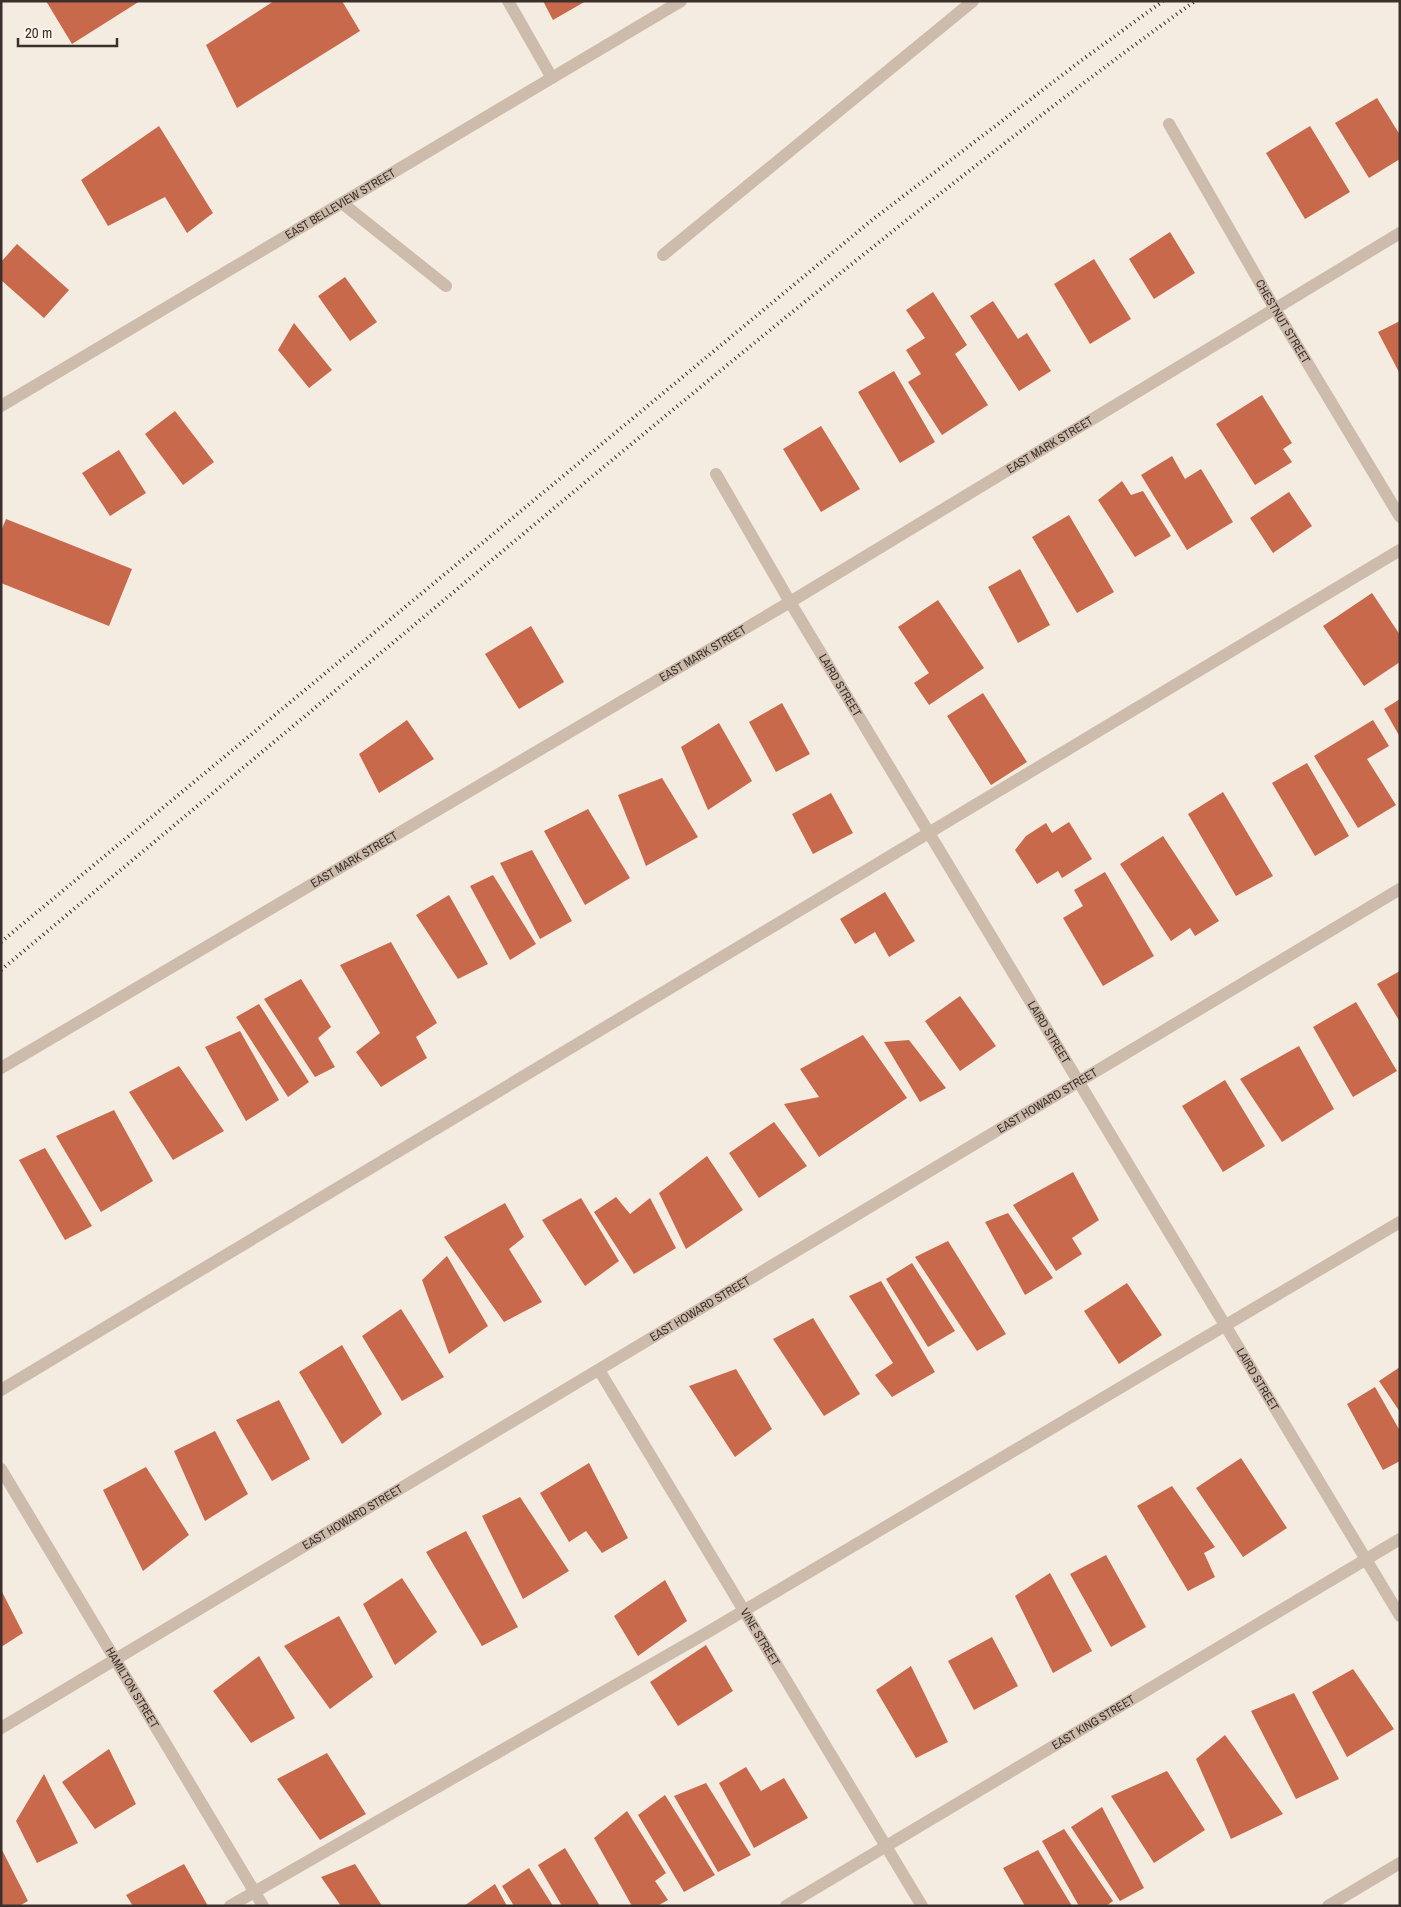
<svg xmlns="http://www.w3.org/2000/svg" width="1401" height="1907" font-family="'Archivo Narrow',sans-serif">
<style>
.building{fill:#c8694b}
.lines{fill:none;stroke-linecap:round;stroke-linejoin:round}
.minor{stroke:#cdbbac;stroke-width:12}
.rail{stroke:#3b302b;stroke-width:4;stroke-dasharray:1 4;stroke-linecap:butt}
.labels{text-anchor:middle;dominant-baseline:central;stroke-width:5;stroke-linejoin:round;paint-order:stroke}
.street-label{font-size:12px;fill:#3b302b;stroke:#fbf5ee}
</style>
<rect width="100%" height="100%" fill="#f4ebe1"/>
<path class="building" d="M46,1H140L72,44Z
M274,1H342L360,31L237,108L206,45Z
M543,1H586L553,20Z
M1377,98L1400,135V159L1369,178L1335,123Z
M159,126L213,213L187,233L165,197L108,226L81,180Z
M1310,126L1350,192L1305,219L1266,153Z
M1170,232L1195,273L1154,299L1129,259Z
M17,244L69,290L44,318L1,280V262Z
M1094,259L1131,319L1090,344L1054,284Z
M345,277L377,322L350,341L318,296Z
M933,292L967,345L955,354L988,405L942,435L908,382L921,374L906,350L925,338L906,310Z
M993,301L1018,339L1027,333L1051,371L1019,391L970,316Z
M1400,321V374L1378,332Z
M294,323L332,370L309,388L278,350Z
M894,371L935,442L900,463L858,392Z
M1262,395L1292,443L1283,449L1292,462L1255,485L1216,424Z
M175,411L214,462L183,485L145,434Z
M821,426L860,489L821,512L783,449Z
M119,450L146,493L110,516L82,473Z
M1172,456L1185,479L1201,469L1233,522L1187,550L1141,475Z
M1122,481L1131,495L1143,491L1171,536L1135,557L1098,500Z
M1289,492L1312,526L1273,553L1250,518Z
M1069,515L1114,592L1077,613L1032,537Z
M6,519L132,569L109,626L1,583V531Z
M1020,569L1050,625L1018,643L988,587Z
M1372,593L1400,635V662L1364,686L1323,626Z
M938,600L984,668L929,705L914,683L929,673L898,627Z
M531,626L564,682L519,709L485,654Z
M983,693L1027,762L991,785L947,716Z
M1400,699V737L1384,709Z
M782,703L810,754L776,772L749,722Z
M407,720L434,759L379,793L359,754Z
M1373,720L1389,746L1367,759L1396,805L1358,828L1314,756Z
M719,723L752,781L708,810L681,747Z
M1307,763L1349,836L1315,856L1272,783Z
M662,778L698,837L646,866L618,795Z
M1223,792L1273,876L1236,896L1188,814Z
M831,793L853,833L813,854L792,814Z
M588,809L630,878L585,905L544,831Z
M1069,822L1092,859L1062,878L1058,871L1037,884L1015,850L1026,836L1046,823L1052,833Z
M1163,836L1219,921L1195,936L1190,928L1171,941L1120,864Z
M532,850L572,921L540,939L500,863Z
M1105,872L1154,956L1103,986L1063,918L1083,906L1074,890Z
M493,875L536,944L510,960L470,886Z
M885,892L915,941L889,957L875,932L855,944L840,919Z
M449,895L488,964L458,979L416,915Z
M391,942L437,1023L416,1037L427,1058L381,1087L356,1052L380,1033L340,965Z
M1400,971V1022L1377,984Z
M301,979L331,1027L318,1038L335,1067L315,1077L264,999Z
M960,996L996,1046L960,1071L925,1021Z
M1356,1002L1397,1071L1353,1097L1313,1027Z
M259,1004L309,1082L288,1097L236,1017Z
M240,1031L279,1100L246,1121L205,1047Z
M863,1035L907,1098L819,1157L784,1104L819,1097L800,1069Z
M909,1040L946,1088L920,1102L884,1042Z
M1299,1046L1334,1109L1282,1142L1240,1079Z
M179,1066L224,1131L173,1160L129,1092Z
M1225,1080L1265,1146L1223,1172L1182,1106Z
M114,1110L153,1181L101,1212L56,1136Z
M774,1122L807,1166L759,1198L729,1153Z
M45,1148L92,1226L65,1240L19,1160Z
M707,1156L743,1210L686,1249L659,1193Z
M1073,1172L1099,1220L1072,1238L1082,1254L1056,1271L1013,1205Z
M616,1197L630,1214L650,1198L676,1248L634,1274L594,1212Z
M581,1198L619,1261L585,1286L542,1220Z
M505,1203L524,1237L509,1249L542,1302L504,1322L444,1237Z
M1008,1213L1053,1278L1025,1295L985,1222Z
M948,1241L1006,1334L977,1351L915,1257Z
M447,1256L488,1326L449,1354L422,1280Z
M912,1263L955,1331L928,1347L886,1279Z
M881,1281L935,1372L892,1397L875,1375L893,1363L849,1296Z
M1127,1283L1162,1335L1119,1364L1084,1311Z
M401,1309L444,1377L402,1401L362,1336Z
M813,1318L860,1394L824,1416L773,1339Z
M342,1345L382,1414L342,1444L299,1372Z
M1400,1367V1412L1379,1381Z
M736,1369L772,1429L735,1457L689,1386Z
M1375,1387L1400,1431V1461L1383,1470L1347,1404Z
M279,1400L310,1459L272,1481L236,1420Z
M215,1431L248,1494L205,1521L174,1451Z
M1241,1458L1287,1528L1243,1557L1196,1488Z
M589,1463L628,1538L602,1553L586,1531L569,1542L540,1493Z
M146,1467L189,1535L143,1571L103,1490Z
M1172,1486L1215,1547L1204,1553L1215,1577L1188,1591L1137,1506Z
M520,1497L569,1571L523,1599L482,1516Z
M466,1531L518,1627L482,1646L426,1552Z
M1106,1555L1146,1627L1111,1647L1070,1574Z
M1050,1573L1092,1651L1053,1673L1015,1596Z
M402,1578L437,1632L395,1665L363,1604Z
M665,1580L687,1621L638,1656L614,1616Z
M1,1590L23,1633L1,1647Z
M339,1616L373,1677L330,1709L284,1646Z
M992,1637L1018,1686L974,1710L948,1661Z
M706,1645L733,1691L678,1726L650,1682Z
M259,1656L295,1718L251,1743L213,1691Z
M911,1666L948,1742L916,1758L876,1690Z
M1353,1669L1394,1729L1347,1757L1312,1692Z
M1294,1693L1339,1779L1296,1799L1251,1711Z
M1225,1735L1283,1814L1231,1839L1196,1759Z
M109,1749L136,1804L95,1829L62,1782Z
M327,1753L366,1814L320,1840L277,1779Z
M746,1767L761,1791L784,1778L808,1818L754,1848L719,1783Z
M1167,1771L1205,1830L1154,1863L1111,1796Z
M44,1774L78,1843L37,1863L16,1821Z
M706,1783L751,1855L718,1872L674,1796Z
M665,1795L715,1875L684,1892L638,1815Z
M1102,1807L1144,1888L1120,1901L1071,1827Z
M627,1811L666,1873L655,1881L668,1900L657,1906H632L594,1838Z
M1064,1829L1113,1901L1106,1906H1079L1042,1841Z
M1,1848L28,1901L19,1906H1Z
M565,1848L600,1906H562L538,1865Z
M1038,1850L1072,1906H1025L1003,1868Z
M184,1864L208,1906H133L126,1895Z
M355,1864L382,1906H341L321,1877Z
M529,1868L553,1906H514L502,1886Z
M495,1884L507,1906H464Z"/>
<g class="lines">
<g class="minor">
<path d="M508,1L552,78"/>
<path id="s1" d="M1169,124L1275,309L1400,517"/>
<path d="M342,203L446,286"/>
<path d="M663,255L973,1"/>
<path id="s2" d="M1,406L681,1"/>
<path id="s3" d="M716,474L790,602L1400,1616"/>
<path id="s4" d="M1,1068L790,602L1400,233"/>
<path id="s5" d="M599,1370L922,1906"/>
<path d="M1,1390L1400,550"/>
<path id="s6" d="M1,1469L263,1906"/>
<path id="s7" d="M1,1728L1400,889"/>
<path d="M230,1906L708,1632L1400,1222"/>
<path id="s8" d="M786,1906L1400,1539"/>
<path d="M1328,1906L1400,1863"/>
</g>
<path class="rail" d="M1,942L872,220L1082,60L1163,1
M1,970C185,816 369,663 553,509C763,335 973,161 1195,1"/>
</g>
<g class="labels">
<g class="street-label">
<text stroke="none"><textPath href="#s2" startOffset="395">EAST BELLEVIEW STREET</textPath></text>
<text stroke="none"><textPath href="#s1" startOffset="228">CHESTNUT STREET</textPath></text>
<text stroke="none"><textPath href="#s4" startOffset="1220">EAST MARK STREET</textPath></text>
<text stroke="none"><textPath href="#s4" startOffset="815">EAST MARK STREET</textPath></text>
<text stroke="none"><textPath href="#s3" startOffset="245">LAIRD STREET</textPath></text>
<text stroke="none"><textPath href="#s4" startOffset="410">EAST MARK STREET</textPath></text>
<text stroke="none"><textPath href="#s3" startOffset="650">LAIRD STREET</textPath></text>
<text stroke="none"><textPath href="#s7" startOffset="1220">EAST HOWARD STREET</textPath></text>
<text stroke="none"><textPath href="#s7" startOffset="815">EAST HOWARD STREET</textPath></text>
<text stroke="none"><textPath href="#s3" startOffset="1055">LAIRD STREET</textPath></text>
<text stroke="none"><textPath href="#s7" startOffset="410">EAST HOWARD STREET</textPath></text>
<text stroke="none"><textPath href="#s5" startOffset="312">VINE STREET</textPath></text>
<text stroke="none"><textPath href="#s6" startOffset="255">HAMILTON STREET</textPath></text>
<text stroke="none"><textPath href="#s8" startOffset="358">EAST KING STREET</textPath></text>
</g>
</g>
<rect width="1401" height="1907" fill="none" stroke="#3b302b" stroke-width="5"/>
<path d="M18 38v8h99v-8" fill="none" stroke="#3b302b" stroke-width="2.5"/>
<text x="25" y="38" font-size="15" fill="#3b302b" stroke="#fbf5ee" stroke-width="4" paint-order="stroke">20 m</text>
</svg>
